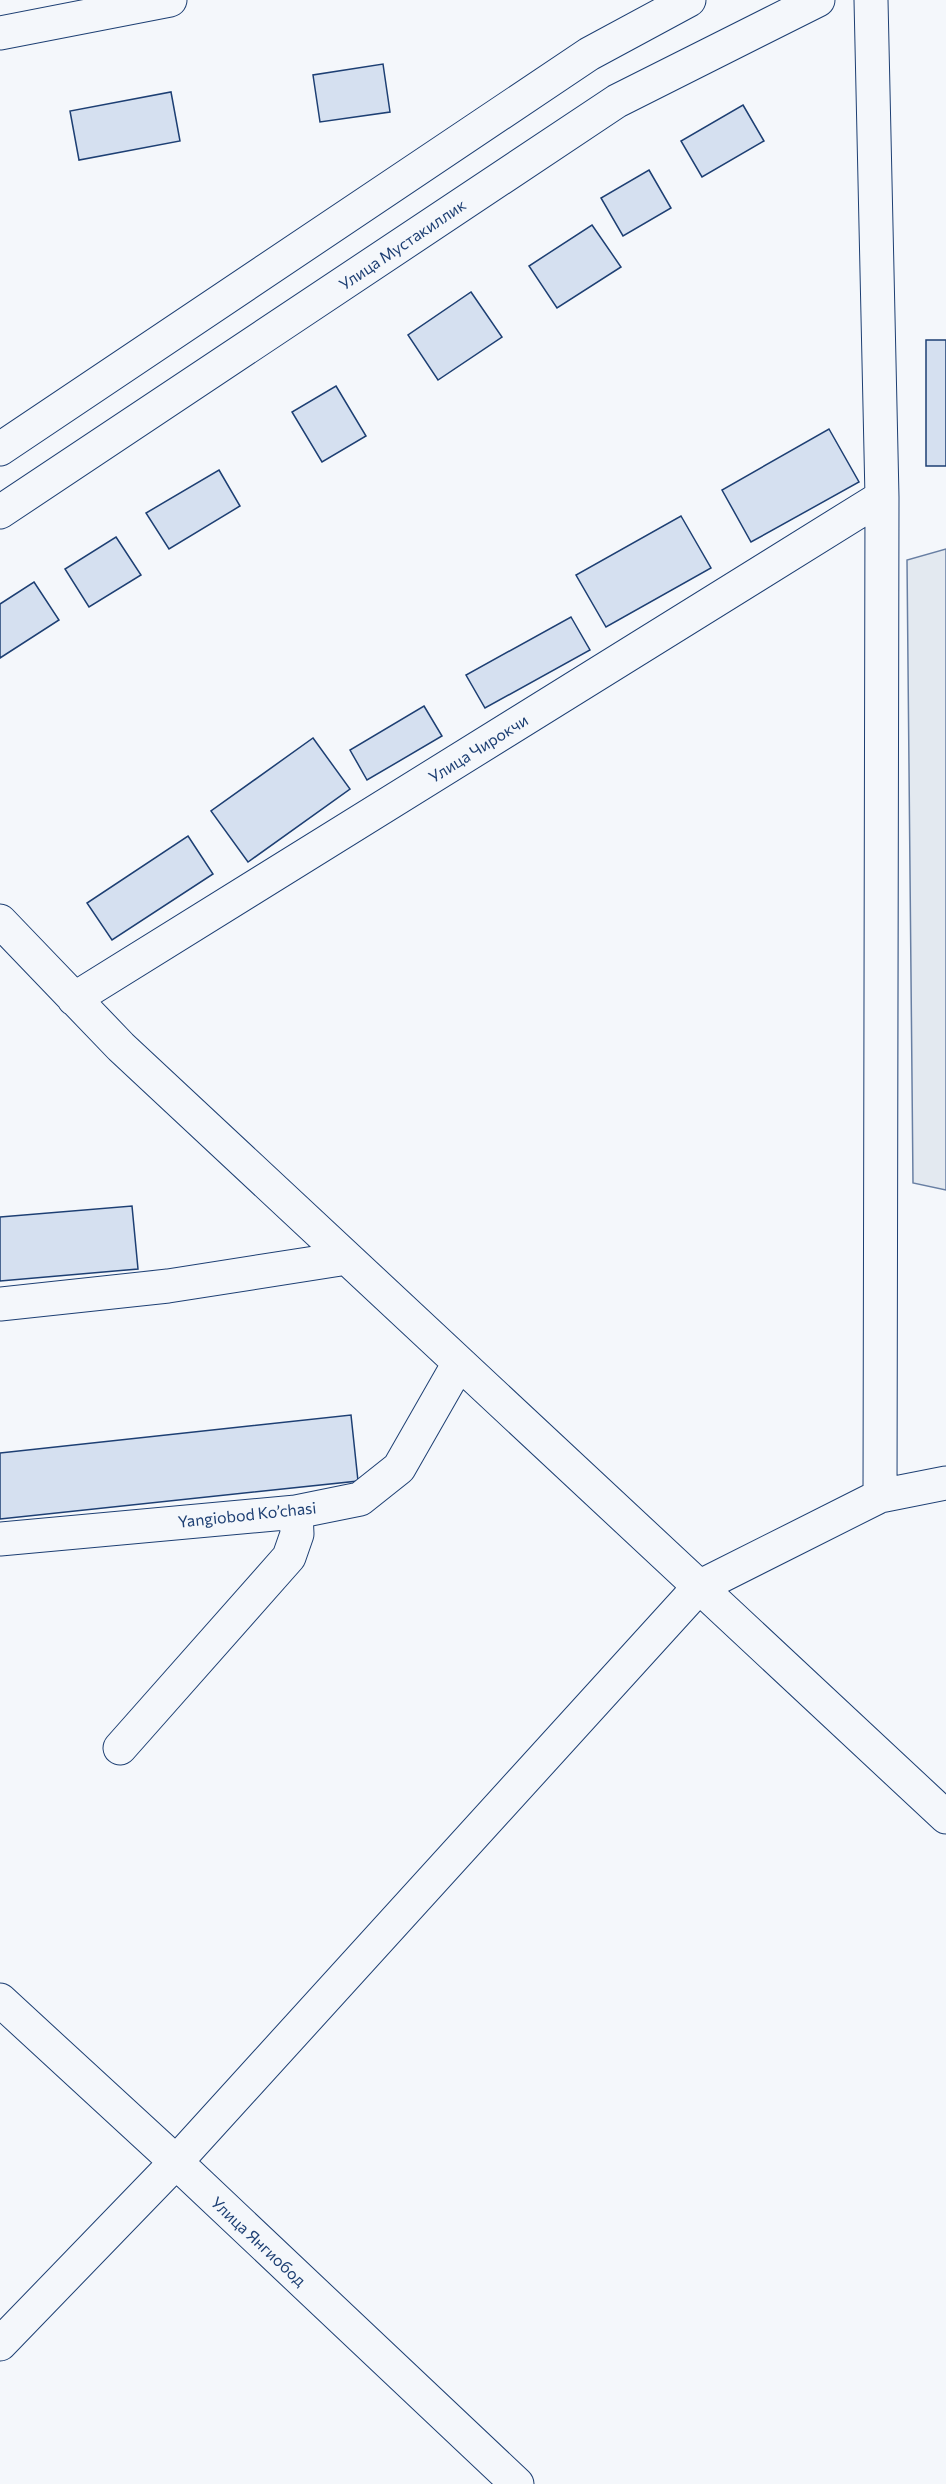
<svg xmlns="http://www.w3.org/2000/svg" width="946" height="2484" font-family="Commissioner,sans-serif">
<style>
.green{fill:#e3e9f0;stroke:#687fa3;stroke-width:1.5}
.building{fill:#d5e0f0;stroke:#1d3f73;stroke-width:1.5}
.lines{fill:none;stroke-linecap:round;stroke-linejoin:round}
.minor-casing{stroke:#1d3f73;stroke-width:35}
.major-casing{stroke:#1d3f73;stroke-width:35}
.minor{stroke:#f4f7fb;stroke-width:33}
.major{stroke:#f4f7fb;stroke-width:33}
.labels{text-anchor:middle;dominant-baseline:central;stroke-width:4.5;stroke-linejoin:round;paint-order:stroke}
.street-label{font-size:16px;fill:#1d3f73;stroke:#f4f7fb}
</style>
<rect width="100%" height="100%" fill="#f4f7fb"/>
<path class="green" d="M946,549V1190L913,1183L907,560Z"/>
<path class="building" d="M383,64L390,112L320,122L313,75Z
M171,92L180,141L79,160L70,111Z
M743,105L764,141L702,177L681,141Z
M649,170L671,208L623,236L601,198Z
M592,225L621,267L557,308L529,266Z
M471,292L502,337L438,380L408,335Z
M926,340H946V466H926Z
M336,386L366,436L322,462L292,412Z
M829,429L859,482L751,542L722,490Z
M219,470L240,506L169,549L146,513Z
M681,516L711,568L606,627L576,575Z
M116,537L141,575L89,607L65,569Z
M34,582L59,620L0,658V604Z
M571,617L590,650L485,708L466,675Z
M424,706L442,736L367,780L350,750Z
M313,738L350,789L248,862L211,811Z
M188,836L213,874L112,940L87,903Z
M132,1206L138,1269L0,1281V1217Z
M351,1415L358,1481L0,1519V1453Z"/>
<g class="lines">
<defs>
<path id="minor" d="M871,0L882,497L880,1496
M0,33L170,0
M0,921L121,1047L946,1817
M74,999L882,497
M0,1304L168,1286L347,1258
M0,1539L296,1512L360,1499L399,1468L459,1363
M120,1748L289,1557L297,1534L296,1512
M0,2000L176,2162L517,2484
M0,2344L176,2162L699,1587L880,1496L946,1483"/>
<path id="major" d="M0,449L589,54L689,0
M0,512L617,101L818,0"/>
</defs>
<use href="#minor" class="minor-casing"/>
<use href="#major" class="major-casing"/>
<use href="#minor" class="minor"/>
<use href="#major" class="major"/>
</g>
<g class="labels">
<g class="street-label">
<text transform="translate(402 244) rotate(-34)">Улица Мустакиллик</text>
<text transform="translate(478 748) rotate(-32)">Улица Чирокчи</text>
<text transform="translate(247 1514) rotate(-6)">Yangiobod Ko’chasi</text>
<text transform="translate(259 2241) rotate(43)">Улица Янгиобод</text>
</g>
</g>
</svg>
